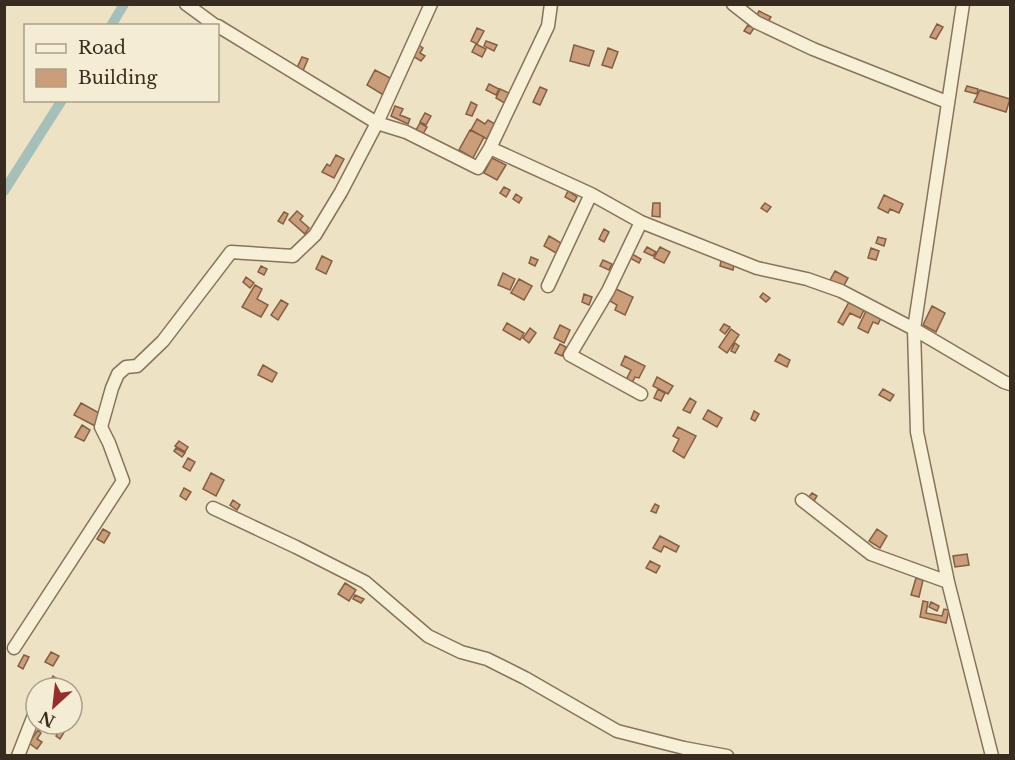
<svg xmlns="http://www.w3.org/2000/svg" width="1015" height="760" font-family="'Libre Baskerville',serif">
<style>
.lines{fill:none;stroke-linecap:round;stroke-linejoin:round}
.canal{stroke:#a6c0b9;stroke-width:10}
.building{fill:#ca9d7b;stroke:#865e42;stroke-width:1.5}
.minor-casing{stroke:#87735b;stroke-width:15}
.minor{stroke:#f8efd7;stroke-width:12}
</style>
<rect width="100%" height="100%" fill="#ede2c4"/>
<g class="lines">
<path class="canal" d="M111,26L124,4
M4,191L62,100"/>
</g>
<path class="building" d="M759,11L771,17L767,23L756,17Z
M937,24L943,27L936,39L930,37Z
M748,25L754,28L750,34L744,31Z
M477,28L484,31L477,44L471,41Z
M486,41L497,45L494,51L484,46Z
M417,44L423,48L420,53L425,56L421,61L411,55Z
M476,44L486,49L482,57L472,52Z
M574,45L594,51L589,66L570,61Z
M608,48L618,52L612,68L602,65Z
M302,57L308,59L302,73L296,70Z
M375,70L394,80L385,96L367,85Z
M489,84L499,89L496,95L486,90Z
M967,86L978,89L977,94L965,91Z
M540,87L547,90L540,105L533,102Z
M500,89L511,94L506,104L496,98Z
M980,90L1010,99L1006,112L974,102Z
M471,102L477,105L472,116L466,114Z
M395,106L403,109L400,115L410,119L408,124L391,116Z
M425,113L431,116L426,125L420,122Z
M477,119L485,124L488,120L495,124L487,139L471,130Z
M420,123L427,127L423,134L416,130Z
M470,130L484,137L473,158L459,150Z
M336,155L344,159L334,178L322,172L327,164L330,166Z
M492,158L506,165L497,180L484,173Z
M504,187L510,190L506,197L500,193Z
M568,191L577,197L574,202L565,197Z
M516,194L522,198L519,203L513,199Z
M884,195L903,204L899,213L890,209L888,213L878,208Z
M653,203H660V217L652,216Z
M765,203L771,207L767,212L761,208Z
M297,211L303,216L300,220L309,228L305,234L289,220Z
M284,212L288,214L283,224L278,221Z
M604,229L609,232L604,242L599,239Z
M549,236L561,243L556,253L544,246Z
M878,237L886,239L884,246L876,243Z
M647,247L656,252L653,256L644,252Z
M660,247L670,252L664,263L654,258Z
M871,248L879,251L876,260L868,258Z
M632,254L641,259L639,263L630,258Z
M322,256L332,261L326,274L316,269Z
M531,257L538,260L535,266L529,263Z
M603,260L612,264L609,270L600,266Z
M721,261L734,265L733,270L720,266Z
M261,266L267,269L264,275L258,272Z
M835,271L848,278L842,289L829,282Z
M503,273L515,279L510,290L498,285Z
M246,277L254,283L250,288L243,282Z
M519,279L532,286L524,300L511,293Z
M255,285L262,289L257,299L268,305L261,317L242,307Z
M616,289L633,297L625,315L615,310L617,305L610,301Z
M763,293L770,298L766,302L760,297Z
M584,294L592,297L589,305L582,302Z
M281,300L288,304L278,320L271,315Z
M849,302L864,310L860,318L850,313L843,325L838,322Z
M932,306L945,313L936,332L923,325Z
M867,309L882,316L878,324L873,322L868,333L858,328Z
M507,323L524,333L520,340L503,330Z
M724,324L730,327L725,334L720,330Z
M560,325L570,330L564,343L554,338Z
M530,328L536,333L529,343L523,338Z
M731,329L739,335L727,353L719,347Z
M735,343L739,346L735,353L731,351Z
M560,344L566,347L562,356L555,353Z
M779,354L790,360L787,367L775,361Z
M625,356L645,366L639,378L635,377L632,383L626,380L631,370L621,365Z
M263,365L277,373L272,382L258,375Z
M657,377L673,386L668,394L653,386Z
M658,389L665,393L661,401L654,398Z
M883,389L894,395L890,401L879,395Z
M690,398L696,402L690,413L683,410Z
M81,403L101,414L95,426L74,415Z
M708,410L722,418L717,427L703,419Z
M754,411L759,414L755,421L751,419Z
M82,425L90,430L84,441L75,437Z
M678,427L696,436L684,458L673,451L679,439L673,436Z
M179,441L188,447L185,452L175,446Z
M176,448L185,453L182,457L174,451Z
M188,458L195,462L190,471L183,467Z
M211,473L224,480L216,496L203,489Z
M184,488L191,492L186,500L180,496Z
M812,493L817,496L814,501L808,498Z
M233,500L240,505L237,510L230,505Z
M655,504L659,506L656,513L651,511Z
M103,529L110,533L104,543L97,539Z
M877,529L887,536L880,548L869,541Z
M660,536L679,546L676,552L664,546L661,552L653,548Z
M967,554L969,565L955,567L953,556Z
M650,561L660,566L656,573L646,568Z
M916,578L923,580L919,597L911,595Z
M345,583L356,590L349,601L338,594Z
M355,595L364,599L361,603L353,599Z
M923,601L928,602L926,613L942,616L944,609L949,610L946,623L920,617Z
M931,602L939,606L937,611L929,607Z
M51,652L59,656L53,666L45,662Z
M24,655L29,657L23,669L18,666Z
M53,676L59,680L56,685L50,681Z
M63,724H69L60,739L56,736Z
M38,730L41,733L37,739L42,742L37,749L29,743Z"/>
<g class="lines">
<defs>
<path id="minor" d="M186,4L216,26
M733,4L756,22L813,49L947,102
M963,4L914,329L917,432L948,582L992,756
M218,26L377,123L406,132L478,168L490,148L591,194L641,222L757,268L807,279L841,291L914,329L1004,382L1010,384
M490,148L548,26L551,4
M641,222L608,291L570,355L641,394
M548,286L591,194
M802,500L871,554L948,582
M213,508L296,547L365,582L428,636L461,652L487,659L525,678L617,731L684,748L727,756
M14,648L123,481L109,443L101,427L112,388L118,374L126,367L137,366L163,341L231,252L293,256L315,235L341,192L377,123L431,4
M49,688V687
M18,756L36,710"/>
</defs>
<use href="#minor" class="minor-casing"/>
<use href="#minor" class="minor"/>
</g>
<rect width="1015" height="760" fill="none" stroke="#382b1f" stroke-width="12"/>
<rect x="24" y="24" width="195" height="78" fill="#f5ecd4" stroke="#a99f8c" stroke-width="1.5"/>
<rect x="36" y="44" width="30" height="9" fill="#f8efd7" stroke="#a99f8c" stroke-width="1.5"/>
<text x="78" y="54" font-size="18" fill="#382b1f">Road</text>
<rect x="36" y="69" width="30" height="18" fill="#ca9d7b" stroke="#a99f8c" stroke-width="1.5"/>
<text x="78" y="84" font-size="18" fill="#382b1f">Building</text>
<g transform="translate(54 706) rotate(207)"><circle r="28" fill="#f5ecd4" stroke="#a99f8c" stroke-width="1.5"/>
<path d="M0-4.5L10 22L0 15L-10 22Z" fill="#952e2d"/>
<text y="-9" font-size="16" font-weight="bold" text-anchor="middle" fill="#382b1f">N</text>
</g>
</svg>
